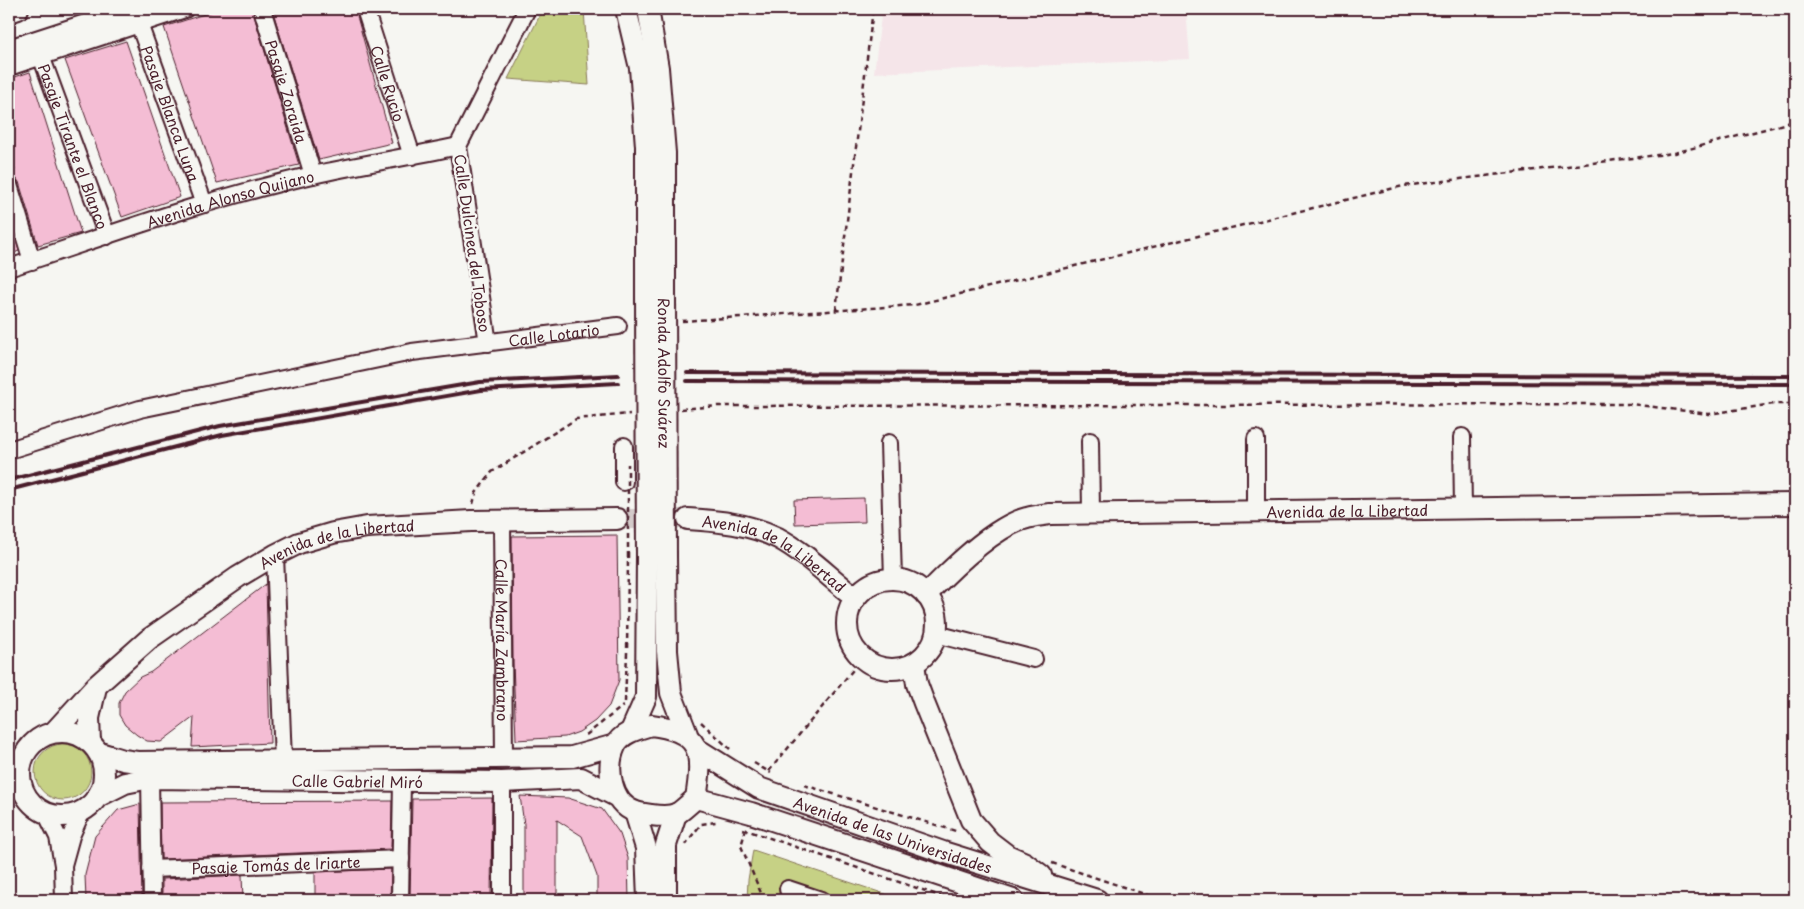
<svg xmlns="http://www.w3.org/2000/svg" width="1804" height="909" font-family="'Playpen Sans',sans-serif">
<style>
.built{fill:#f5e5e9}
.green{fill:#c6d185;stroke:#887858}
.building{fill:#f4bdd4;stroke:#4a1f2b}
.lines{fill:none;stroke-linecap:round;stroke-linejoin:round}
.major-tunnel{stroke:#d4cbca;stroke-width:20;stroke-dasharray:20 10;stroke-linecap:butt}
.minor-casing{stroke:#4a1f2b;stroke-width:20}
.major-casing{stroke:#4a1f2b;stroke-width:24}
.path{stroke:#4a1f2b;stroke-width:2.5;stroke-dasharray:5 4;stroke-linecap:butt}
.minor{stroke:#f6f6f2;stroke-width:16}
.major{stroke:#f6f6f2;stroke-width:20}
.rail{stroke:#4a1f2b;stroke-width:4}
.major-bridge-casing{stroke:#4a1f2b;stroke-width:24;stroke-linecap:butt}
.path-bridge{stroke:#4a1f2b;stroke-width:2.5;stroke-dasharray:5 4;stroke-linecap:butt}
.major-bridge{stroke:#f6f6f2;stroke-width:20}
.labels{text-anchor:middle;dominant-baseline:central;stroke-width:4.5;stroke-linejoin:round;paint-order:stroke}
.street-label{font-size:15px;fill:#4a1f2b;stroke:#f6f6f2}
</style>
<rect width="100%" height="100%" fill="#f6f6f2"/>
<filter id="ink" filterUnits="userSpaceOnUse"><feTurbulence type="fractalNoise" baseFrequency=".02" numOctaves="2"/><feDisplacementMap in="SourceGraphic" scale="10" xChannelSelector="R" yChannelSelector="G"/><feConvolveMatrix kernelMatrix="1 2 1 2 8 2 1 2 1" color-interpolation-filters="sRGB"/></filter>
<g filter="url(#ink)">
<path class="built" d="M882,9H1186L1190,59L874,73Z"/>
<path class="green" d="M543,9H584L589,85L508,79Z
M35 772a28 28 0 1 1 56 0a28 28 0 1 1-56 0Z
M753,850L903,900H747L748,880Z"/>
<path class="building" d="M220,9H252L299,165L217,183L164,27Z
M272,9H355L392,143L319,160Z
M126,41L180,197L122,217L65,60Z
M30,72L81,233L38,245L19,182L15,177L9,175V171L15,170L9,150V79Z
M9,219L19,251L9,255Z
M864,498L865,522L795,524L794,500Z
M617,535L619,680L609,706L595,721L579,732L565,737L516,740L513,663L512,536Z
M266,584L270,743L192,747L194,717L161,742L147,741L137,735L125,725L119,715V703L125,691L140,677L151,672Z
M520,796L568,798L602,809L620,834L628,858L629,900H597V876L582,836L557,820V900H524V824Z
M492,798L491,900H410L412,799Z
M392,801L391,849L161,859L160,802Z
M140,804L142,900H86L85,875L95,836L118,810Z
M391,869L390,900H315V872Z
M242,875L243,900H162V879Z"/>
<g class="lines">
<path class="major-tunnel" d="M617,519H688"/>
<defs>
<g id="minor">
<path id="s1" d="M262,9L313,175"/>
<path id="s2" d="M365,9L412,156"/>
<path id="s3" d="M139,24L204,204"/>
<path id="s4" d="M41,56L107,236"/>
<path d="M9,67L185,9"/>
<path d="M9,185L32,261"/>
<path id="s5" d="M9,268C109,235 210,198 313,175C361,164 410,157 458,146"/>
<path d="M488,343L458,146L527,9"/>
<path d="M1462,437L1463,509"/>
<path d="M1256,439V511"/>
<path d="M1090,441L1091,512"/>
<path d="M889,443L893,579"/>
<path d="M624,446V482"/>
<path id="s6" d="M9,450L140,409L412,352L618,326"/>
<path id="s7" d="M502,521L504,758"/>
<path d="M275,555L283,761"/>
<path d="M936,634L1034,659"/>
<path d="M150,778L152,900"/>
<path d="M502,782V900"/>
<path d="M47,815L58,837L63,865L71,836L82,811"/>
<path d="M63,865L64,900"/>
<path id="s8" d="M151,869L401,859"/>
<path d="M400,900L402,781"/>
<path d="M791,900L788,889L821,900"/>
</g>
<g id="major">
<path d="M626,9L640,68L646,146V295"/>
<path d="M648,9L658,68L665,153V295"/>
<path d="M9,12L18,9"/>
<path d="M9,50L135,9"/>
<path id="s9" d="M688,519C719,521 750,524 778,538C806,553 830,578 855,597"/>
<path d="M666,557L667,651L671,693L687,734"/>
<circle cx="892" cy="624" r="45"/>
<path id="s10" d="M926,595C950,570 994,526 1027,518C1034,516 1042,515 1050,514L1795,504"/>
<path d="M914,664L917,684L924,703L971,820L990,842L1007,855L1025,863L1041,875"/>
<path d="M651,725C701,731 704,752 696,798C690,803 684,809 678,813C671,817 659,816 651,815C646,814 641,814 636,812C611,804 605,768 615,746C621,733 638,729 651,725Z"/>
<path d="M631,731L646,697L647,557"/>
<circle cx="62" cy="774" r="42"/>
<path id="s11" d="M54,732L96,686L149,639L238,577L275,555L299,543L333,533L367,527L471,521L617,519"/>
<path d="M90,742L89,718L96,687"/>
<path id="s12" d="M697,749L759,788L943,852L1097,900"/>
<path d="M100,753L123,760L137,762L572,757L615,745"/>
<path id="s13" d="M97,797L125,783L150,778L502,782L581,778L616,796"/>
<path d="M696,798L751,813L1013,900"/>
<path d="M635,812L646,848L648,900"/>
<path d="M666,900V845L676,814"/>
</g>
</defs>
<use href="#minor" class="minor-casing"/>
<use href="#major" class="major-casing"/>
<path class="path" d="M836,310L873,9
M682,321L915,305L1403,186L1674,153L1795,121
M681,409L718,406L1631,404L1709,414L1773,404H1795
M473,504L476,493L492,472L576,419L630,414
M625,702L627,653L628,557
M701,722L730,749
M586,735L623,706
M754,763L771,773
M769,771L862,659
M804,785L959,832
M743,829L952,900
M746,829L741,846L764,900
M685,845L701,824L716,822
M1052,863L1162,900"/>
<use href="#minor" class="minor"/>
<use href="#major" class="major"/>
<path class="rail" d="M687,373L1795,376
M687,381L1795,384
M9,480L220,426L480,382L618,375
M9,490L222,435L481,390L618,383"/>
<defs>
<g id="major-bridge">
<path d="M646,295L647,557"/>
<path id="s14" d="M665,295L666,557"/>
</g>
</defs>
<use href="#major-bridge" class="major-bridge-casing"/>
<path class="path-bridge" d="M628,557V464"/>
<use href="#major-bridge" class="major-bridge"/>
</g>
</g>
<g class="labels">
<g class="street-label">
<text stroke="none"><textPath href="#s2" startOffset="78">Calle Rucio</textPath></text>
<text stroke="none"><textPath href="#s1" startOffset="86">Pasaje Zoraida</textPath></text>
<text stroke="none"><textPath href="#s3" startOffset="95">Pasaje Blanca Luna</textPath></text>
<text stroke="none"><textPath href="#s4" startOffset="96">Pasaje Tirante el Blanco</textPath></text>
<text stroke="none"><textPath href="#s5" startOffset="232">Avenida Alonso Quijano</textPath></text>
<text transform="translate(473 243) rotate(82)">Calle Dulcinea del Toboso</text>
<text stroke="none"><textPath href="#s6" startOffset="558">Calle Lotario</textPath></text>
<text stroke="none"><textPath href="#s14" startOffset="78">Ronda Adolfo Suárez</textPath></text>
<text stroke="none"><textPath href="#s10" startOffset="449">Avenida de la Libertad</textPath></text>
<text stroke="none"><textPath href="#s11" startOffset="348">Avenida de la Libertad</textPath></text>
<text stroke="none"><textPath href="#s9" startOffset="95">Avenida de la Libertad</textPath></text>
<text stroke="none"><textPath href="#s7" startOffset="119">Calle María Zambrano</textPath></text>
<text stroke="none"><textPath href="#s13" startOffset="264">Calle Gabriel Miró</textPath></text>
<text stroke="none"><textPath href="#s12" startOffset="215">Avenida de las Universidades</textPath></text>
<text stroke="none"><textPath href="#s8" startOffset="125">Pasaje Tomás de Iriarte</textPath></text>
</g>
</g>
<rect width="1804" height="909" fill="none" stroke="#f6f6f2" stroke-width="30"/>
<rect x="15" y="15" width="1774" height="879" fill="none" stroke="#4a1f2b" stroke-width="2" filter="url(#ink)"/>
</svg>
